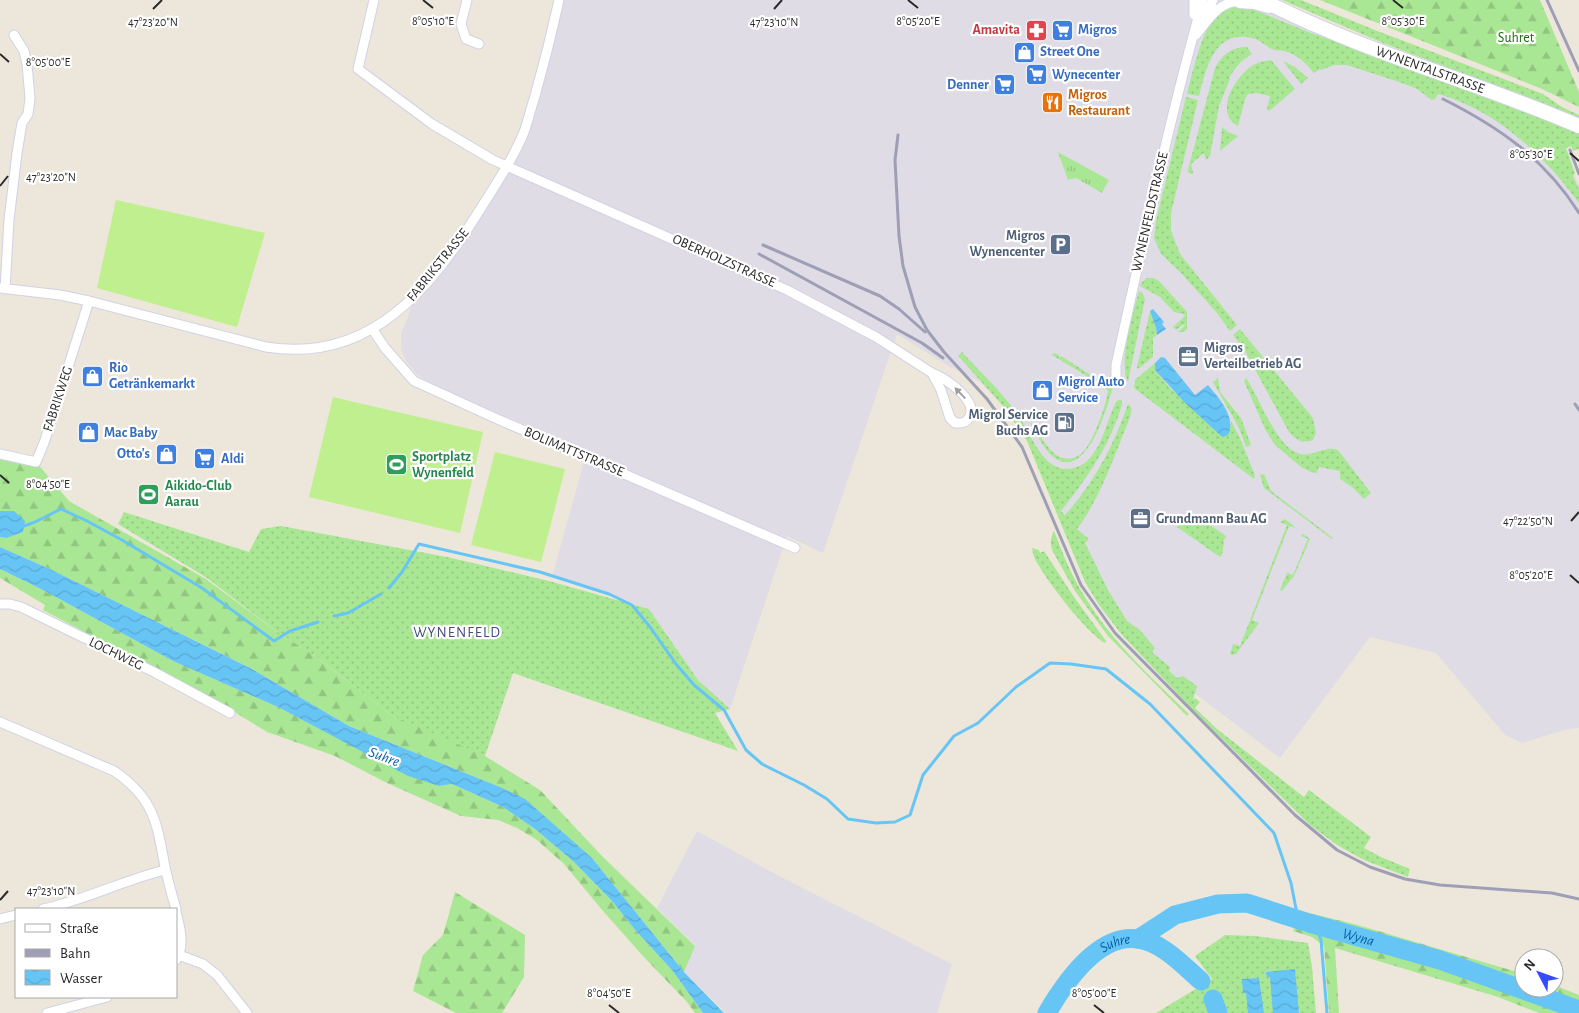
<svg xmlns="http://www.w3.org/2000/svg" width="1579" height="1013" font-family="'Alegreya Sans',sans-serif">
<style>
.industrial{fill:#dfdce5}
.grass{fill:url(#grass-dots)}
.forest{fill:url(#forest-firs)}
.park{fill:url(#park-tufts)}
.pitch{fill:#bfef8f}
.water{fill:url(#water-waves)}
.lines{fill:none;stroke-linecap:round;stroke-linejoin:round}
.stream{stroke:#67c5f6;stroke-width:3}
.river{stroke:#67c5f6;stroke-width:19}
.minor-casing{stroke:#d0d2e4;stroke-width:11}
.secondary-casing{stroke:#d0d2e4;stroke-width:16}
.minor{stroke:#fff;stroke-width:9}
.secondary{stroke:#fff;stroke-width:14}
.rail{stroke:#9e9fb6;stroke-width:3}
.oneway{fill:#9f9f9f}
.ticks{fill:none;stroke:#2a2a2a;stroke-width:2}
.labels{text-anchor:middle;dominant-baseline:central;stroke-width:4.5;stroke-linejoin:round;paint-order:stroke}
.health-label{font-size:14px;font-weight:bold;fill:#be3a42;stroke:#fff;text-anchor:end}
.shop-label{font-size:14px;font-weight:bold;fill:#366cbe;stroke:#fff;text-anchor:start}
.park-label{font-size:14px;fill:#206c15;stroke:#fff}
.street-label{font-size:14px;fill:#2a2a2a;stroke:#fff}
.food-label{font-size:14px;font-weight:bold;fill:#c56008;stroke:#fff;text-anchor:start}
.service-label{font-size:14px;font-weight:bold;fill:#4e5e75;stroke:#fff;text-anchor:end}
.leisure-label{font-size:14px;font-weight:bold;fill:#27864d;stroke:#fff;text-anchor:start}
.neighbourhood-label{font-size:15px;letter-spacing:1px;fill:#484d7e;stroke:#fff}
.water-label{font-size:15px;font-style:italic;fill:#0560a3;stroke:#fff}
.ticks-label{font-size:12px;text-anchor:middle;fill:#2a2a2a;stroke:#fff;stroke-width:4.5;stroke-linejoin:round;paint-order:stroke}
</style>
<defs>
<pattern id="grass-dots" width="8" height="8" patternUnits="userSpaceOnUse" patternTransform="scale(1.25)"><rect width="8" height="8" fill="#aae794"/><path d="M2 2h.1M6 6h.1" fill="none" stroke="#92c680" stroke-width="1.8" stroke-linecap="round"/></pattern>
<pattern id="forest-firs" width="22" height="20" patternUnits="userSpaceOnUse" patternTransform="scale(1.25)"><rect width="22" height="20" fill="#aae794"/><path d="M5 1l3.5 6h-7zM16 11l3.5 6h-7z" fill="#92c680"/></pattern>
<pattern id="park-tufts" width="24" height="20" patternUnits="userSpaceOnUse" patternTransform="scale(1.25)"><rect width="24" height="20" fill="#aae794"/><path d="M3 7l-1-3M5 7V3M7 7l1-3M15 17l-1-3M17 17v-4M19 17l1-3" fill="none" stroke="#92c680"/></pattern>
<pattern id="water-waves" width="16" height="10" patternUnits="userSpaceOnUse" patternTransform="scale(1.25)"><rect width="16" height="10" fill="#67c5f6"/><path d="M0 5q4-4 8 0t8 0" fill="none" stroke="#5aa9d3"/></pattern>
</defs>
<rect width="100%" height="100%" fill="#ede7db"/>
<path class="industrial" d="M559,0H1260L1557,129L1579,186V728L1564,730L1522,743L1505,735L1436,653L1370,637L1280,758L1134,647L1070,543L1056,497L1026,438L1002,404L980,382L945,364L897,334L823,553L787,536L730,709L698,680L649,609L552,577L587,451L434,386L417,374L406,361L401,350V333L408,317L413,300L439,269L524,132Z
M697,831L781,877L952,964L937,1013H726L684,972L695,945L657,908Z"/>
<path class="grass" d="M1282,0H1301L1375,30L1543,94L1562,107L1579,115V118L1383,43Z
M1236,5L1250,8L1311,33L1448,81L1579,132V149L1573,151L1571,146L1566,148L1575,173L1573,176L1579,189V203C1544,155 1496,110 1438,94L1435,99L1432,100L1417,89L1405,84L1347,65H1334L1321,70L1320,69L1314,73C1306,63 1297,54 1284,51C1280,50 1275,51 1272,49C1265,46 1261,40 1252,38C1214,29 1206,69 1199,96L1187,94C1193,72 1203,19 1225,8C1228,7 1233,6 1236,5Z
M1247,47L1252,54C1241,60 1235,68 1229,78L1230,79L1219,106L1210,156L1206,160L1204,153L1191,164L1193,173L1191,174L1188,172V170L1215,68C1222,55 1231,47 1247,47Z
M1271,60L1295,89L1269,111L1267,109L1270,96L1256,93L1248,94L1245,99L1238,126C1214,113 1234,80 1249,68C1255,63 1263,61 1271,60Z
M1283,61L1295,67L1308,78L1301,84Z
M1186,97L1198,100L1171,213V231L1180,254L1237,325L1230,331L1217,313L1181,273L1161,254L1154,238L1156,221Z
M1222,127L1228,132L1238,136L1220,151Z
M1147,278H1153L1159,281L1187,312V329L1184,332H1178L1185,325L1184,324L1176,330L1173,327L1185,316L1184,314L1174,312L1160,297L1140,286L1142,282Z
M1139,291L1143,294L1145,299L1128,382C1118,362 1133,313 1139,291Z
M1150,311L1156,328L1157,335L1153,338V357L1138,369L1137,367Z
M1240,329L1313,418L1316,433L1313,440C1302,444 1296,440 1289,432L1245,351L1233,335Z
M962,352C980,372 1000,390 1016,412C1027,427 1037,455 1053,465C1064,472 1079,469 1088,460C1103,445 1107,420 1116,402L1118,400H1122C1122,407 1119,415 1116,422C1103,456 1083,483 1061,511L1065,515C1094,483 1114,445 1128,404L1132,408L1130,417C1115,454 1101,497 1077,529L1089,539L1085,543L1108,590L1127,621L1140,630L1155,648L1152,652L1170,667L1169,671L1177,678L1183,676L1197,686L1193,700L1195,698L1200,702L1195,708L1217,729L1304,797L1309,790L1371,837L1364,848L1381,857L1410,869L1408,877L1364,860L1337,845L1310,825L1192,709L1122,635L1099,605L1085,582L1027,441L1002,405L961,359L958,356Z
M1054,353L1059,355V358L1061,356L1097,379L1100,376L1105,379L1113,386C1108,406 1086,485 1052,456C1042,447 1036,431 1028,420C1036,428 1047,450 1058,456C1066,461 1076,459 1083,452C1093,442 1106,406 1108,391L1105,387L1052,355Z
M1155,363V370L1169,387L1221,436L1231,424V421L1240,438L1255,476L1254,479L1134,388L1135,380Z
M1218,378L1220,392L1241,418L1251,445L1246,447L1239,428L1213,382Z
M1246,378C1260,398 1276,448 1300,454C1313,457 1325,445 1338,450L1371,493L1364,499L1352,487L1340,479V471L1319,467L1317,473L1311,472L1301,467L1275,445L1265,429L1244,381Z
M1264,474L1271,491L1333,538L1332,539L1264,488L1260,475Z
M1190,511L1226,536L1223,542L1224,543L1222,555L1220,557L1177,527Z
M124,512L249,552L261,529L281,526L447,557L549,581L649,609L698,680L730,709L715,713L738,751L513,673L485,756L456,746L391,715L318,658L276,631L207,578L118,524Z
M1285,519L1296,528L1289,526L1252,620L1259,623L1236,654L1232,655L1230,654L1233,644L1240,646L1287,525L1280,522Z
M1054,531C1063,554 1072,577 1085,597C1112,642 1152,678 1189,714L1187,716L1108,636L1075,591L1053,552C1050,544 1050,539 1054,531Z
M1303,534L1310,539L1294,576L1282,591L1280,590L1287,573L1293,575L1308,539L1301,536Z
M1032,548L1039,550L1040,553L1044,551L1074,597L1106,641L1105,643C1087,633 1050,585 1039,566C1035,561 1033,555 1032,548Z
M1225,935L1256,936L1308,943L1312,967L1316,1013H1156L1212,979L1195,956Z"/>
<path class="forest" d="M1320,0H1540L1579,92V107L1542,89Z
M0,454L36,462L69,501L206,579L276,631L318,658L391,715L485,756L540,790L603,857L695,946L684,972L592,858L500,787L349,726L250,668L50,569L0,547V537L6,538L14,511H0Z
M0,569L43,590L173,661L280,708L439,786L452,784L503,807L535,829L574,862L612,901L636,931L672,970L703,1013H695L687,1002L642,955L603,911L564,864L537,840L517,828L498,820L461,816L387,783L335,756L267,732L233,711L43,610L45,605L0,578Z
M455,892L525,935L524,977L502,1013H456L413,991L423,955L443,935Z
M1301,911L1358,925L1524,974V988H1554V985L1579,995V1013H1539L1498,997L1335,948L1339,1013H1329L1324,946L1312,937L1293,931Z"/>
<path class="park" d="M1058,152L1109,180L1102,193L1076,178L1068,180Z"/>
<path class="pitch" d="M116,200L265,233L237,327L97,288Z
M333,397L483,432L460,533L309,497Z
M495,452L565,469L541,562L471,545Z"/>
<path class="water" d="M1153,309L1164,322L1162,324L1166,329L1157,335L1156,328L1150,311Z
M1161,357L1165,358L1195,395L1208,385C1219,398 1237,418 1228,435L1223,437L1221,436L1184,402L1155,370V363Z
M0,511H14L25,521L23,532L6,538L0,537Z
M0,547L50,569L250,668L349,726L500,787L525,799L592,858L684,972L724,1013H703L672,970L636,931L612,901L574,862L535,829L503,807L452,784L439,786L408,776L280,708L173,661L43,590L0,569Z
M1295,969L1299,1013H1273L1270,977H1267L1266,972Z
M1259,978L1264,1013H1248L1246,993H1243L1242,979Z"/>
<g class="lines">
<path class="stream" d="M24,526L35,522L61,509L87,521L122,540L202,588L274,641L290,631L318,622
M389,588L402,572L419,544L540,572L609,594L632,605L650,627L676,664L694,685L724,710L746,750L762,764L804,785L827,799L848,819L876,823L895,822L910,815L923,775L954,736L978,723L1016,687L1050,663L1071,664L1106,669L1150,704L1274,833L1291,883L1298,919
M334,616L348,613L381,594
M1315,925L1321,940L1327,1013"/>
<g class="river">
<path id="s1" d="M1138,939L1175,915L1218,904L1247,903L1309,923L1440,960L1579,1010"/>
<path d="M1213,999L1218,1013"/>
<path id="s2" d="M1047,1013C1064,984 1098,933 1138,939C1162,942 1184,966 1201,981"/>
</g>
<defs>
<path id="minor" d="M374,0L358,69L432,124L493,160L787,290L876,337L932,373C945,378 980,401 969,418C965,424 960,423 955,423L950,418L941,390L932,373
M467,0L461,24L466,39L479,44
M1194,15V0
M1204,19L1213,0
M1196,35C1209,19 1218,2 1240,1
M0,288L60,295L89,301L266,347C371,364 431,288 481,208C496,184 513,159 524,132C528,121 531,108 535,96C544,64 552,32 559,0
M5,289L9,220L17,153L22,123L28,114L30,98L27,64L24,51L14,35
M373,330L385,348L414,381L495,418L795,548
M1116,382V365C1143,243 1169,120 1203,0
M0,454L36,462L44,443L89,301
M0,604H10L21,607L154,672L230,713
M0,722L114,771C154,798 157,823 165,867C168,881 172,895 176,909
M43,909C85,900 124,880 165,870
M176,912C180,927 185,946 176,960
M0,919L16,915
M179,955L203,964L217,975L247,1013
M47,1013L107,997"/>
<path id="secondary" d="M1262,0C1363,52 1475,81 1579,126
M1240,1L1254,2L1269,6"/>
</defs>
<use href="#minor" class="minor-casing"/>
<use href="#secondary" class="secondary-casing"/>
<use href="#minor" class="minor"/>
<use href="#secondary" class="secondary"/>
<path class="rail" d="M1547,0L1579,71
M1443,99C1499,127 1545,159 1579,213
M898,135L895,160L899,236L903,266L915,307L927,330L944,352L987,399L1022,447L1081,585L1115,633L1295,815L1337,850L1370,867L1405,879L1440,885L1552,893L1579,899
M1570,150L1579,174
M763,245L880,296L899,309L925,332
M759,254L922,343L943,358
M1575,404L1579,410"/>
</g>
<defs><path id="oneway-solid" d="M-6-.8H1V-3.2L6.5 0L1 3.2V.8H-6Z" transform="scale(1.25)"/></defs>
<use class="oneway" href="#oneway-solid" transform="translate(960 393) rotate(-134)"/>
<path class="ticks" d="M423,0L433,8M908,0L918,8M1393,0L1403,8M153,9L162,0M774,9L782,0M0,54L9,62M1570,153L1579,161M0,186L8,176M0,475L9,483M1571,521L1579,512M1570,575L1579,583M0,900L8,891M609,1005L619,1013M1094,1005L1104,1013"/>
<defs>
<symbol id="pharmacy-square" viewBox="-11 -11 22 22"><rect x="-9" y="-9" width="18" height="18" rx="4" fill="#e0444e" stroke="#fff"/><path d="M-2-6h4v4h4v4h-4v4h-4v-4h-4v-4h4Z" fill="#fff"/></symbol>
<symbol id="supermarket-square" viewBox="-11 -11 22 22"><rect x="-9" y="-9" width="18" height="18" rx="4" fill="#3f7fe0" stroke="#fff"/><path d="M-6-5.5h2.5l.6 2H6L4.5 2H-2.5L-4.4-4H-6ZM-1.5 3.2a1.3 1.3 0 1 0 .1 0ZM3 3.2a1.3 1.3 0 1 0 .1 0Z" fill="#fff"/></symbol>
<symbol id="shop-square" viewBox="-11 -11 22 22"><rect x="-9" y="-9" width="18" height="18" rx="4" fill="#3f7fe0" stroke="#fff"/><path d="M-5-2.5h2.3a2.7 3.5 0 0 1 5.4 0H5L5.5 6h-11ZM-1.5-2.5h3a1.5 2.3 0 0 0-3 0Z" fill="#fff"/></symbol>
<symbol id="restaurant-square" viewBox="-11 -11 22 22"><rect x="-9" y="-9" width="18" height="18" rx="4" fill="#e8710a" stroke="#fff"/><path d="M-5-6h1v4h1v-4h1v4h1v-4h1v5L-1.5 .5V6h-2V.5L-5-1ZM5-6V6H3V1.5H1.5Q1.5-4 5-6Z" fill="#fff"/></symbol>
<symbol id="parking-square" viewBox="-11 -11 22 22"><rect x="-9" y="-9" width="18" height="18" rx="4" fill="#5c6f8a" stroke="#fff"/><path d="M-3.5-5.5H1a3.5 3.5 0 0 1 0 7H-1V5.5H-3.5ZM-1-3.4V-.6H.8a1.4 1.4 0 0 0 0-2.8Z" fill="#fff"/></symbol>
<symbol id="office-square" viewBox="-11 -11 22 22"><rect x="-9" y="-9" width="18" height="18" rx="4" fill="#5c6f8a" stroke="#fff"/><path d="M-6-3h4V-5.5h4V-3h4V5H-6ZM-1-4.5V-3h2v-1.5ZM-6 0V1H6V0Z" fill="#fff"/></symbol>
<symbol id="fuel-square" viewBox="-11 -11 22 22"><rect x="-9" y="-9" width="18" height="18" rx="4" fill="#5c6f8a" stroke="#fff"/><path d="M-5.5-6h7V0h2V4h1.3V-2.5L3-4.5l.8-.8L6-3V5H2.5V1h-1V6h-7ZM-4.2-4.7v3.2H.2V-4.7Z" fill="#fff"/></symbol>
<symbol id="stadium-square" viewBox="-11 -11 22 22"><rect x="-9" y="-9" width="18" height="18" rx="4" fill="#2e9e5b" stroke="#fff"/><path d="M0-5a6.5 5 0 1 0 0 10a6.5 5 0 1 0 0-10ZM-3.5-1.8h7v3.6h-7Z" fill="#fff"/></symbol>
</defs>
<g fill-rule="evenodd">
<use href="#pharmacy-square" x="1024" y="18" width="25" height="25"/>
<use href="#supermarket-square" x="1050" y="18" width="25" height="25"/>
<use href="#shop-square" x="1012" y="40" width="25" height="25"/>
<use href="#supermarket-square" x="1024" y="62" width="25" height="25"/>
<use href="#supermarket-square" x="992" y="72" width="25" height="25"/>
<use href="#restaurant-square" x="1040" y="90" width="25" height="25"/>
<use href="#parking-square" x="1048" y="232" width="25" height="25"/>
<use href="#office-square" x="1176" y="344" width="25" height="25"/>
<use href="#shop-square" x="80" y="364" width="25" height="25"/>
<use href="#shop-square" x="1030" y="378" width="25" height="25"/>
<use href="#fuel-square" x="1052" y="410" width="25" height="25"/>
<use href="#shop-square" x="76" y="420" width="25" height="25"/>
<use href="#shop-square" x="154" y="442" width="25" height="25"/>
<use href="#supermarket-square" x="192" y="446" width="25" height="25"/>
<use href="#stadium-square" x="384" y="452" width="25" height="25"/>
<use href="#stadium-square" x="136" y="482" width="25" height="25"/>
<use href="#office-square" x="1128" y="506" width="25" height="25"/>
</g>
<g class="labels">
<g class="health-label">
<text x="1020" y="30">Amavita</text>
</g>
<g class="shop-label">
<text x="1078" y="30">Migros</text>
<text x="1040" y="52">Street One</text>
<text x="1052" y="75">Wynecenter</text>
<text x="989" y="85" text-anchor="end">Denner</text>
<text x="109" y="368">Rio<tspan x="109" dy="16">Getränkemarkt</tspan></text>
<text x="1058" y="382">Migrol Auto<tspan x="1058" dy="16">Service</tspan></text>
<text x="104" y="433">Mac Baby</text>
<text x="150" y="454" text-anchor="end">Otto's</text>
<text x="221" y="459">Aldi</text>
</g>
<g class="park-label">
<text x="1516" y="38">Suhret</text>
</g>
<g class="street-label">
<text transform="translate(1430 70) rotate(20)">WYNENTALSTRASSE</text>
<text transform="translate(1150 212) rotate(-77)">WYNENFELDSTRASSE</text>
<text transform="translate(724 261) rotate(24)">OBERHOLZSTRASSE</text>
<text transform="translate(438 265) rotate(-51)">FABRIKSTRASSE</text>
<text transform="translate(58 399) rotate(-72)">FABRIKWEG</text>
<text transform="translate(574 452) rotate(23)">BOLIMATTSTRASSE</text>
<text transform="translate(116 654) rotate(26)">LOCHWEG</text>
</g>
<g class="food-label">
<text x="1068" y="95">Migros<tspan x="1068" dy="16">Restaurant</tspan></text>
</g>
<g class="service-label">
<text x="1045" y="236">Migros<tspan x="1045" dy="16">Wynencenter</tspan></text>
<text x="1204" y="348" text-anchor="start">Migros<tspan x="1204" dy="16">Verteilbetrieb AG</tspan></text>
<text x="1048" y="415">Migrol Service<tspan x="1048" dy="16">Buchs AG</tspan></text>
<text x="1156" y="519" text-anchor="start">Grundmann Bau AG</text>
</g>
<g class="leisure-label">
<text x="412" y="457">Sportplatz<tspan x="412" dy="16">Wynenfeld</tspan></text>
<text x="165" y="486">Aikido-Club<tspan x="165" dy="16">Aarau</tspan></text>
</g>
<g class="neighbourhood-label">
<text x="457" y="632">WYNENFELD</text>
</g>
<g class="water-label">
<text transform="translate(384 757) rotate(20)">Suhre</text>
<text stroke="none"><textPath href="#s1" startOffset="234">Wyna</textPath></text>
<text stroke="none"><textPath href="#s2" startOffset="100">Suhre</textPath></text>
</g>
</g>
<g class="ticks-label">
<text x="433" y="25">8°05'10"E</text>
<text x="918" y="25">8°05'20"E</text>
<text x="1403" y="25">8°05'30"E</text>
<text x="153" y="26">47°23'20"N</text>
<text x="774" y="26">47°23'10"N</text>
<text x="48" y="66">8°05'00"E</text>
<text x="1531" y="158">8°05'30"E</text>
<text x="51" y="181">47°23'20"N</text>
<text x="48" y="488">8°04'50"E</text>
<text x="1528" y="525">47°22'50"N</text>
<text x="1531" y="579">8°05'20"E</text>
<text x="51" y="895">47°23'10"N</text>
<text x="609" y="997">8°04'50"E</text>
<text x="1094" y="997">8°05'00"E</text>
</g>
<rect x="15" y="908" width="162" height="90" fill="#ffffff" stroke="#aaaaaa"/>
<rect x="25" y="924" width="25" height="8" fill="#ffffff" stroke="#aaaaaa"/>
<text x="60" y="933" font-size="15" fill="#2a2a2a">Straße</text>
<rect x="25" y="949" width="25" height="8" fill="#9e9fb6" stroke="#aaaaaa"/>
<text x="60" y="958" font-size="15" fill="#2a2a2a">Bahn</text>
<rect x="25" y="970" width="25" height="15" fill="url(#water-waves)" stroke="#aaaaaa"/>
<text x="60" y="983" font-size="15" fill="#2a2a2a">Wasser</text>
<g transform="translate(1539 973) rotate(311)"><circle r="24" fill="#ffffff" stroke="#aaaaaa"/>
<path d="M0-4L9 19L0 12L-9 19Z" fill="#364bff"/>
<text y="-8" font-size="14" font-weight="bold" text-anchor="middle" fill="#2a2a2a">N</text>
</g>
</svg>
